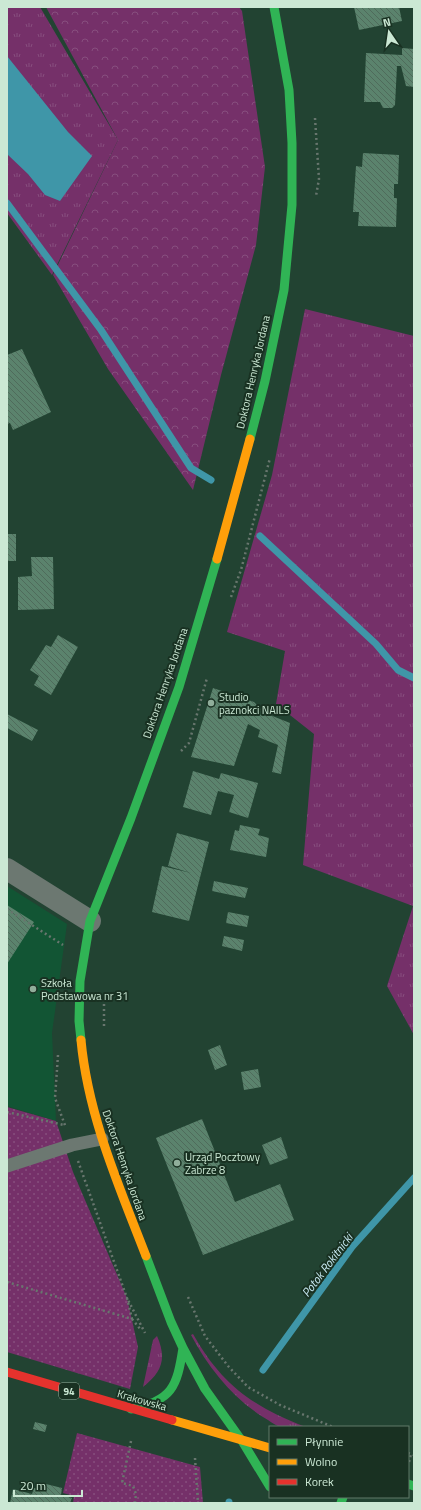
<svg xmlns="http://www.w3.org/2000/svg" width="421" height="1510" font-family="'Titillium Web',sans-serif">
<style>
.built{fill:#125534}
.grass{fill:url(#grass-tufts)}
.forest{fill:url(#forest-crowns)}
.park{fill:url(#park-dots)}
.water{fill:#3f96a8}
.lines{fill:none;stroke-linecap:round;stroke-linejoin:round}
.stream{stroke:#3f96a8;stroke-width:7}
.building{fill:url(#building-back-hatch)}
.path{stroke:#68766e;stroke-width:2.5;stroke-dasharray:2 3;stroke-linecap:butt}
.lane{stroke:#6c7871;stroke-width:13}
.street{stroke:#6c7871;stroke-width:22}
.fast{stroke:#30b455;stroke-width:9}
.slow{stroke:#ff9f0a;stroke-width:9}
.jam{stroke:#e5322d;stroke-width:9}
.poi-dot{fill:#90ae9b;stroke:#193122;stroke-width:1.5}
.labels{text-anchor:middle;dominant-baseline:central;stroke-width:4;stroke-linejoin:round;paint-order:stroke}
.shield{fill:#193122;stroke:#96b19f;stroke-width:1}
.shield-label{font-size:10px;font-weight:bold;fill:#cbe8d4}
.street-label{font-size:11px;fill:#cbe8d4;stroke:#193122}
.poi-label{font-size:11px;fill:#cbe8d4;stroke:#193122;text-anchor:start}
.water-label{font-size:12px;font-style:italic;fill:#caebf4;stroke:#193122}
</style>
<defs>
<pattern id="grass-tufts" width="24" height="20" patternUnits="userSpaceOnUse"><rect width="24" height="20" fill="#753069"/><path d="M3 7l-1-3M5 7V3M7 7l1-3M15 17l-1-3M17 17v-4M19 17l1-3" fill="none" stroke="#874e7e"/></pattern>
<pattern id="forest-crowns" width="20" height="18" patternUnits="userSpaceOnUse"><rect width="20" height="18" fill="#753069"/><path d="M2 6a3 3 0 1 1 6 0M12 15a3 3 0 1 1 6 0" fill="none" stroke="#874e7e"/></pattern>
<pattern id="park-dots" width="8" height="8" patternUnits="userSpaceOnUse"><rect width="8" height="8" fill="#753069"/><path d="M2 2h.1M6 6h.1" fill="none" stroke="#874e7e" stroke-width="1.8" stroke-linecap="round"/></pattern>
<pattern id="building-back-hatch" width="6" height="6" patternUnits="userSpaceOnUse"><rect width="6" height="6" fill="#5b836d"/><path d="M-1 5l2 2M0 0l6 6M5-1l2 2" fill="none" stroke="#4f6b5b"/></pattern>
</defs>
<rect width="100%" height="100%" fill="#224332"/>
<path class="built" d="M7,886L67,924L52,1033L56,1121L7,1106Z"/>
<path class="grass" d="M7,7H40L118,140L52,275L7,213Z
M305,309L414,336V1035L387,986L413,906L303,865L314,734L276,704L285,651L227,632L272,475Z
M193,1334C221,1384 253,1407 306,1427C298,1427 289,1428 281,1427C277,1426 272,1423 268,1420C235,1401 209,1369 191,1335Z
M157,1336C167,1359 162,1372 143,1387L153,1340Z"/>
<path class="forest" d="M46,7H239L242,11L265,167L256,245L221,375L193,490L108,369L53,275L118,140Z"/>
<path class="park" d="M7,1107L56,1121L73,1172L127,1298L138,1347L130,1389L7,1352Z
M77,1433L200,1467L203,1503H73L74,1496L63,1493Z"/>
<path class="water" d="M7,56L68,132L92,156L60,201L45,195L28,174L7,154Z"/>
<g class="lines">
<path class="stream" d="M7,203L101,330L191,468L211,480
M260,536L376,644L398,670L414,678
M263,1370L352,1247L414,1178
M229,1502V1503"/>
</g>
<path class="building" d="M354,7H399L402,21L359,30Z
M402,48L414,49V87L406,86L401,66H397L395,105L392,108H383L380,102H364L366,53L402,55Z
M363,153L399,155L398,184H394V198H397L396,227L358,226L359,212H353L356,166L362,167Z
M22,349L51,412L13,430L10,423L7,424V355Z
M7,534H16V561H7Z
M31,557H53L54,609L18,610V577L32,576Z
M58,635L78,647L51,695L34,685L39,676L30,670L46,645L51,647Z
M213,688L254,702L265,713L290,723L281,774L272,772L278,745L258,737L260,730L248,724L234,766L191,757Z
M7,714L38,730L32,741L7,728Z
M193,771L219,779L221,773L258,783L248,818L229,812L234,795L218,791L211,815L183,807Z
M240,825L260,829L258,835L269,838L266,857L230,850L235,830L239,831Z
M177,833L209,842L189,921L152,912L162,866L191,873L168,866Z
M214,881L248,888L245,898L212,891Z
M7,905L34,922L7,964Z
M228,912L249,916L247,927L226,923Z
M224,936L244,940L242,951L222,946Z
M220,1045L227,1065L215,1070L208,1050Z
M258,1069L261,1087L244,1090L241,1072Z
M202,1119L235,1202L280,1184L294,1220L203,1255L156,1138Z
M281,1137L288,1158L270,1165L262,1145Z
M35,1422L47,1425L45,1432L33,1429Z
M46,1484L62,1488L61,1495L72,1498L70,1503H10L13,1489L32,1494L34,1488L44,1490Z"/>
<g class="lines">
<path class="path" d="M315,118L319,179L316,196
M231,597L241,570L270,458
M181,751L189,743L207,678
M7,909L63,945
M104,1004V1027
M58,1055L55,1098L66,1128
M7,1112L64,1125
M78,1161L127,1298
M7,1282L132,1319L127,1298L145,1333
M188,1297L205,1336L228,1366L248,1387L280,1405L333,1427
M132,1319L141,1330
M131,1441L122,1483L133,1486L136,1494L135,1503
M408,1453L414,1455
M195,1458L198,1503
M409,1462L411,1454"/>
<path class="lane" d="M7,1166L72,1145L102,1139"/>
<path class="street" d="M7,869L90,921"/>
<path class="fast" d="M250,439L265,381L284,290L292,205V143L289,90L274,7
M81,1040L79,1021L80,981L90,921L131,818L179,687L217,559
M146,1256L171,1322L183,1348L205,1389L242,1441L270,1487
M131,1409C172,1401 177,1387 183,1348
M408,1484L414,1486
M341,1503L343,1497"/>
<path class="slow" d="M217,559L250,439
M81,1040C88,1116 119,1186 146,1256
M172,1420L270,1448"/>
<path class="jam" d="M7,1372L172,1420"/>
</g>
<g class="poi-dot">
<circle cx="211" cy="703" r="4"/>
<circle cx="33" cy="989" r="4"/>
<circle cx="177" cy="1163" r="4"/>
</g>
<g class="labels">
<rect class="shield" x="59" y="1383" width="20" height="16" rx="3"/>
<g class="shield-label">
<text x="69" y="1391">94</text>
</g>
<g class="street-label">
<text transform="translate(253 372) rotate(-77)">Doktora Henryka Jordana</text>
<text transform="translate(165 683) rotate(-71)">Doktora Henryka Jordana</text>
<text transform="translate(125 1165) rotate(71)">Doktora Henryka Jordana</text>
<text transform="translate(142 1400) rotate(16)">Krakowska</text>
</g>
<g class="poi-label">
<text x="219" y="697">Studio<tspan x="219" dy="13">paznokci NAILS</tspan></text>
<text x="41" y="983">Szkoła<tspan x="41" dy="13">Podstawowa nr 31</tspan></text>
<text x="185" y="1157">Urząd Pocztowy<tspan x="185" dy="13">Zabrze 8</tspan></text>
</g>
<g class="water-label">
<text transform="translate(327 1265) rotate(-53)">Potok Rokitnicki</text>
</g>
</g>
<rect width="421" height="1510" fill="none" stroke="#cbe8d4" stroke-width="16"/>
<rect x="269" y="1426" width="140" height="72" fill="#193122" stroke="#607a69"/>
<rect x="277" y="1439" width="20" height="6" fill="#30b455" stroke="#607a69"/>
<text x="305" y="1446" font-size="12" fill="#cbe8d4">Płynnie</text>
<rect x="277" y="1459" width="20" height="6" fill="#ff9f0a" stroke="#607a69"/>
<text x="305" y="1466" font-size="12" fill="#cbe8d4">Wolno</text>
<rect x="277" y="1479" width="20" height="6" fill="#e5322d" stroke="#607a69"/>
<text x="305" y="1486" font-size="12" fill="#cbe8d4">Korek</text>
<g transform="translate(389 32) rotate(347)" stroke="#193122" stroke-width="3" paint-order="stroke">
<path d="M0-3L7 15L0 10L-7 15Z" fill="#cbe8d4"/>
<text y="-6" font-size="11" font-weight="bold" text-anchor="middle" fill="#cbe8d4">N</text>
</g>
<path d="M14 1490v6h68v-6" fill="none" stroke="#cbe8d4" stroke-width="2"/>
<text x="20" y="1490" font-size="12" fill="#cbe8d4" stroke="#193122" stroke-width="3" paint-order="stroke">20 m</text>
</svg>
